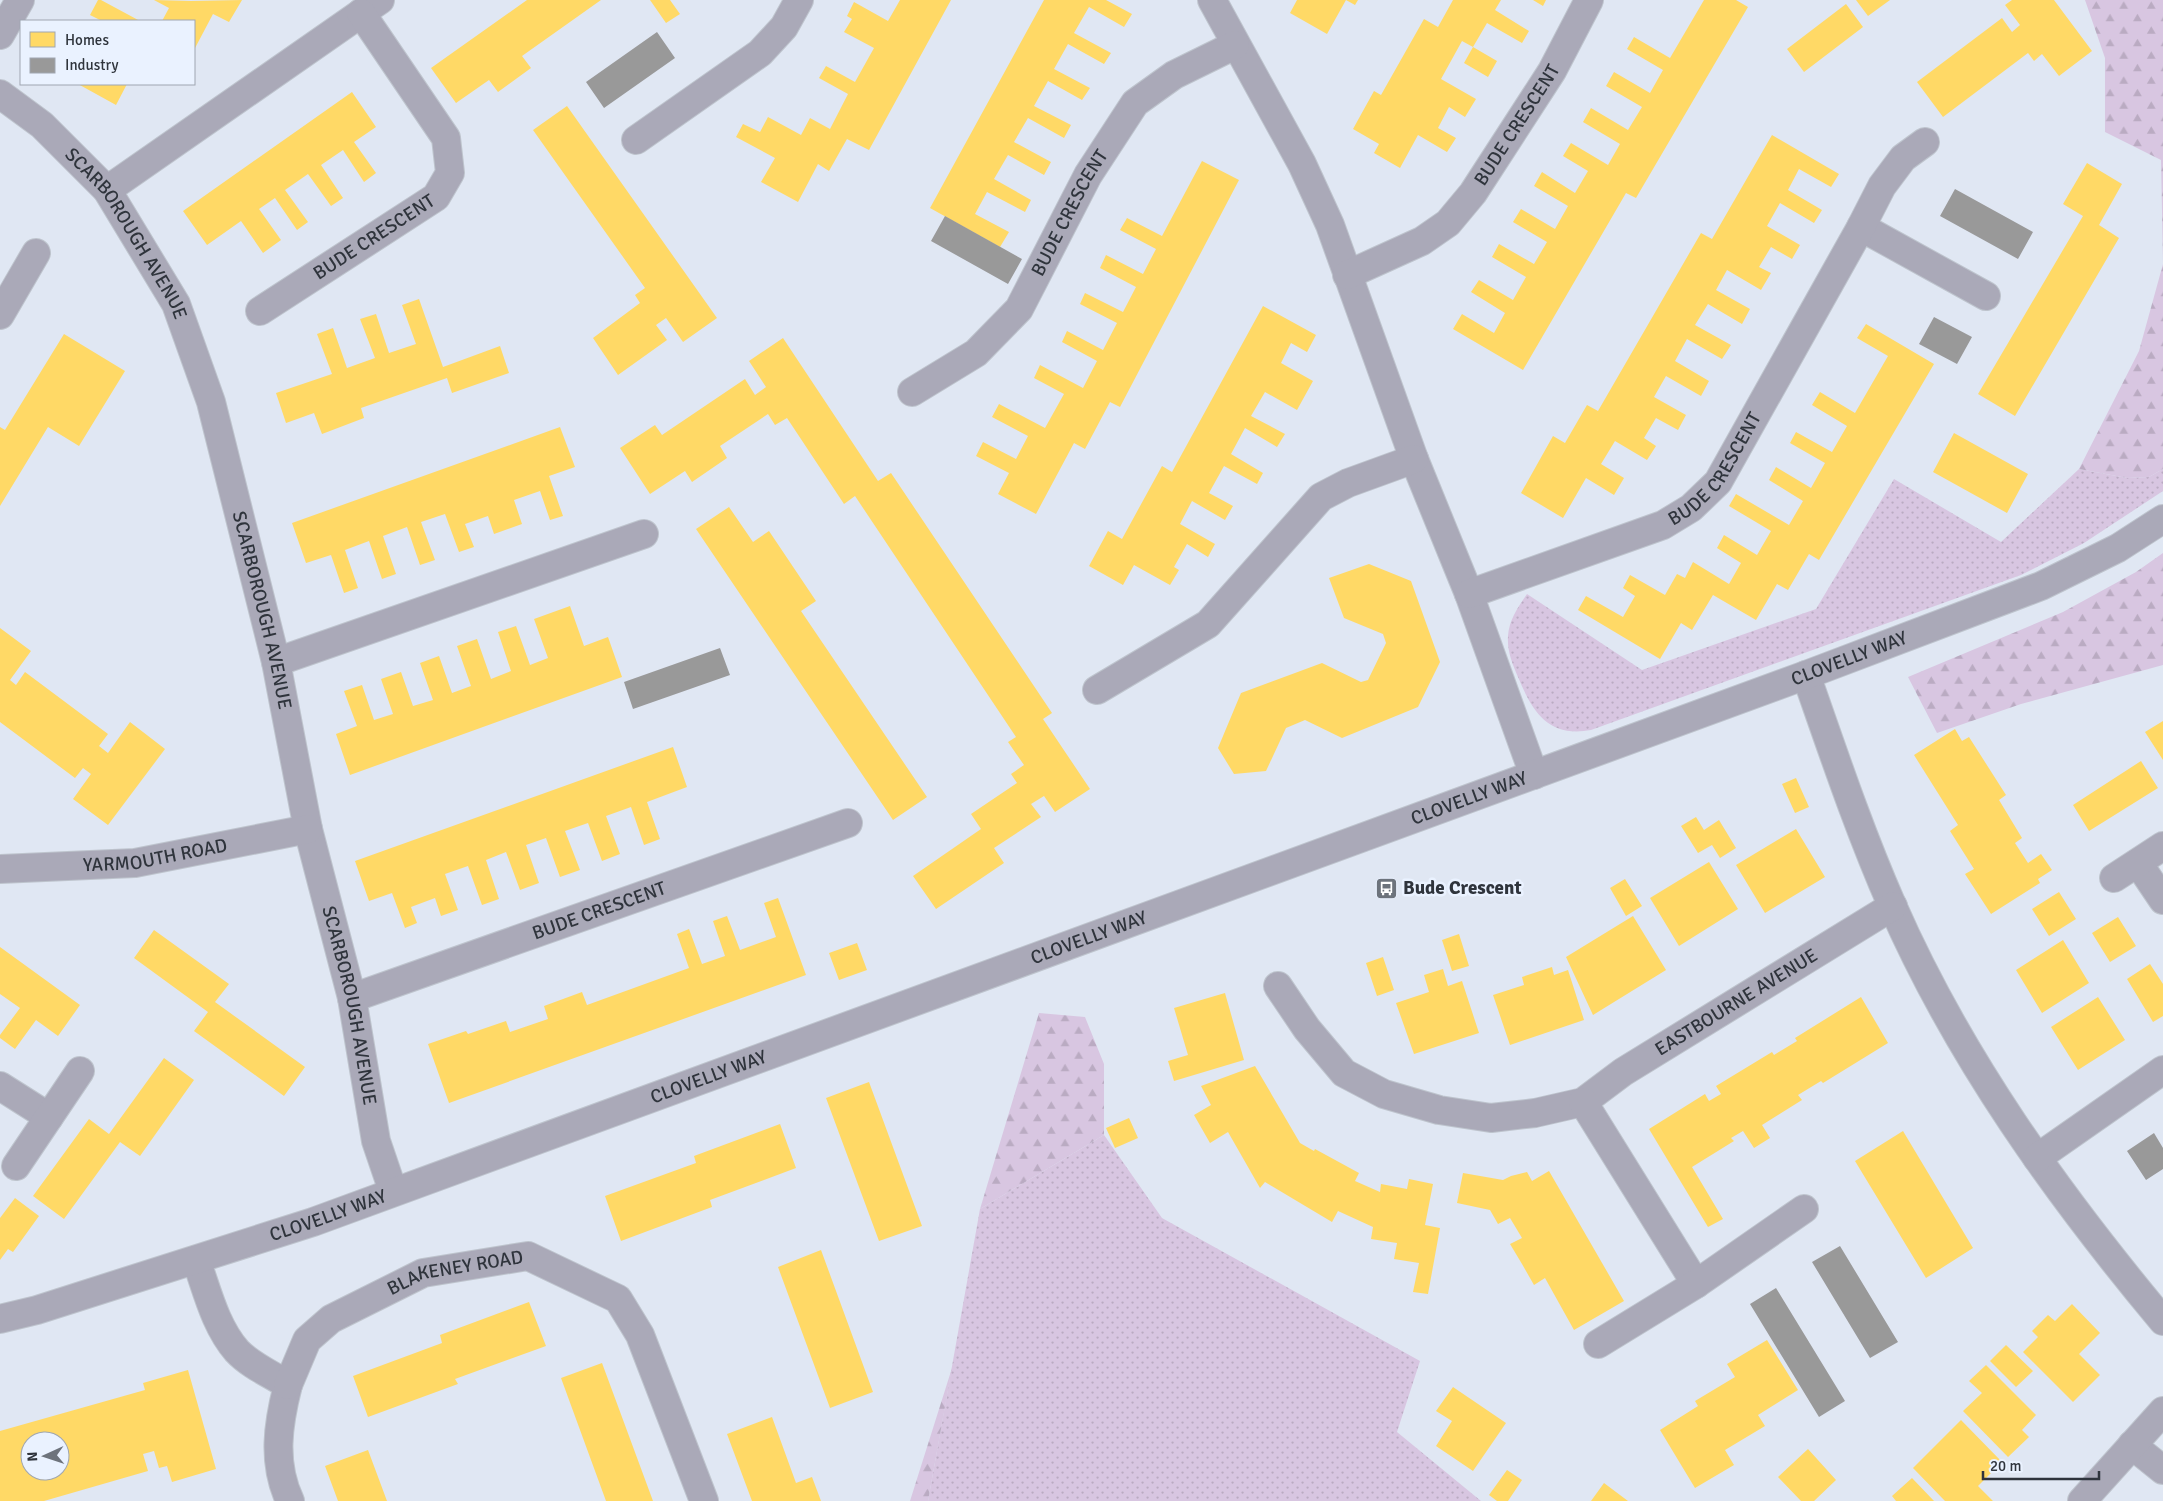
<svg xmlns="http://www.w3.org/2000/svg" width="2163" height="1501" font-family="Signika,sans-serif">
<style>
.grass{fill:url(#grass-dots)}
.forest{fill:url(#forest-firs)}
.homes{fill:#ffd966;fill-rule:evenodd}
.industry{fill:#999}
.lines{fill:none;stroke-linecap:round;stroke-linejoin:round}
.minor-casing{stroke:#bec4cd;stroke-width:30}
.minor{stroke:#aaa9b8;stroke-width:28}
.labels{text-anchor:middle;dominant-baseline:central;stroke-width:5;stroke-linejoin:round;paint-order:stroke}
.street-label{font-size:19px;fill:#2f343c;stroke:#eaf2ff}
.poi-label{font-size:19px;font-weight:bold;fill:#2f343c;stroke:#eaf2ff;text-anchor:start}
</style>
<defs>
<pattern id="grass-dots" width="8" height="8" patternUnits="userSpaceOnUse" patternTransform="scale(1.25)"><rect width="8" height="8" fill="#d8c6e1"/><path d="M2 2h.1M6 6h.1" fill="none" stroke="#baabc2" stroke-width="1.8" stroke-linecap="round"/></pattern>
<pattern id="forest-firs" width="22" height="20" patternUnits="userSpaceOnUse" patternTransform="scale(1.25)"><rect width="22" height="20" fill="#d8c6e1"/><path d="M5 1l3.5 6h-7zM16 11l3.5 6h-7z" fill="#baabc2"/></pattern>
</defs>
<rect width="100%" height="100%" fill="#e0e7f3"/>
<path class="grass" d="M2079,469L2127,478L2149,477L2163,469V491L2084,543L2021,575L1591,730C1548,738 1532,711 1518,677C1512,663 1507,651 1508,636C1509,620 1518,607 1527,594L1642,670L1816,609L1894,479L2001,542Z
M1104,1135L1162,1218L1420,1361L1397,1432L1481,1501H928L980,1209Z"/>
<path class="forest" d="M2085,0H2163V469L2149,477L2127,478L2079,469L2139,351L2163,264L2161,160L2105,132V58Z
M2163,553V665L2021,704L1937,733L1908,677L2063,612L2136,572Z
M1039,1013L1085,1017L1104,1064V1135L980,1209Z
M952,1368L928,1501H910Z"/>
<path class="homes" d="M98,0H101L140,21H102L90,15Z
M154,0L191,1L242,0L229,22L213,14L194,50V21H162L169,8Z
M527,0H601L522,56L531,68L498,92L489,80L456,103L431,68Z
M650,0H670L680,14L666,23Z
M900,0H951L869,150L847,139L829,171L818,164L798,202L761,182L775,158L736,137L743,124L760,132L768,117L801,135L810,118L830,129L848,94L819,78L826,66L855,82L874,48L844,32L852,19L847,16L854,2L888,21Z
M1044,0H1106L1132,14L1124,27L1089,7L1074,33L1111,53L1104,64L1068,44L1054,69L1090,88L1082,100L1048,81L1034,106L1071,125L1064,138L1028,118L1014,142L1051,162L1044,175L1008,155L994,179L1031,200L1025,212L987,192L975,214L1009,232L1000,247L930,208Z
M1297,0H1358L1355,5L1346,0L1327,34L1290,13Z
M1453,0H1501L1495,10L1529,31L1522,43L1487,23L1473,47L1462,41L1441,79L1476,99L1465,117L1449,107L1438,128L1456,138L1447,152L1418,135L1400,168L1374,153L1379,144L1353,129L1374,91L1381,95L1424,19L1438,27Z
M1533,0H1546L1543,6Z
M1704,0H1736L1748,7L1636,198L1626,193L1523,370L1453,329L1462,314L1494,333L1505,313L1471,292L1479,280L1513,300L1526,277L1492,257L1499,244L1534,264L1547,242L1513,222L1521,209L1555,229L1568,206L1534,186L1542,172L1575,193L1588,171L1563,156L1571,143L1608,165L1620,144L1583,122L1591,108L1628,130L1642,107L1606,86L1614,72L1650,93L1663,70L1627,49L1634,37L1670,58Z
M1856,0H1890L1868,16Z
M2012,0H2054L2092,51L2059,76L2042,54L2034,61L2028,53L1943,117L1917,82L2002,18L2012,32L2020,25L2005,5Z
M1846,4L1863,27L1804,72L1787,49Z
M1473,47L1497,61L1488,77L1464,63Z
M78,84H127L116,105Z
M352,92L376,127L354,142L376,173L364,182L343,150L321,165L343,198L331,206L308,174L285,190L308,222L297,230L275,198L259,209L281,240L263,253L241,221L207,245L183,211Z
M567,106L717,318L683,342L666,318L656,325L667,340L618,375L593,338L640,303L635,295L645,288L533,130Z
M1772,135L1839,174L1831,187L1799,169L1788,190L1822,210L1814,223L1780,203L1767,226L1800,245L1792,259L1771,247L1759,267L1771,273L1761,290L1727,270L1716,290L1750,309L1742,324L1708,304L1695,325L1731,345L1722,359L1687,339L1675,361L1709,381L1701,396L1666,376L1654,397L1686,415L1678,430L1656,418L1644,438L1656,446L1647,460L1615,441L1601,464L1624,478L1614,495L1586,478L1563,518L1521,493L1553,436L1565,443L1587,405L1598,411L1701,233L1712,239Z
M1202,161L1239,180L1120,407L1110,402L1085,449L1074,443L1036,514L998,494L1009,473L976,456L983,442L1016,459L1028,436L992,417L999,404L1045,428L1064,394L1034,378L1040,365L1083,388L1097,361L1062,342L1067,331L1103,350L1117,323L1080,304L1085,293L1123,312L1136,287L1100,268L1106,255L1143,274L1156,249L1120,230L1127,218L1162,236Z
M2087,163L2122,184L2099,225L2119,238L2015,416L1978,394L2083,216L2063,204Z
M419,299L443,367L500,346L509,373L452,393L447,378L361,408L364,418L322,434L314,413L286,423L276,393L332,374L317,334L333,328L347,368L375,358L360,319L376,314L389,353L416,344L402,305Z
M1263,306L1316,335L1307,352L1291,343L1281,363L1313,381L1297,410L1265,392L1251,416L1285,434L1277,447L1245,428L1231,454L1263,473L1257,484L1224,466L1209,493L1233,506L1225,520L1192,501L1180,524L1215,544L1208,557L1187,544L1174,567L1179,570L1170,585L1134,565L1123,585L1089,566L1108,531L1122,539L1162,466L1172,472Z
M1866,324L1934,364L1819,560L1809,554L1788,590L1777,584L1756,620L1713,595L1692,630L1681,623L1660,659L1578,610L1586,596L1623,617L1635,596L1623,588L1630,575L1665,595L1677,574L1685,578L1693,562L1729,584L1741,563L1717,548L1724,535L1757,555L1771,531L1729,506L1736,494L1789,525L1803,501L1769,480L1776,467L1811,488L1825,463L1790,443L1796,432L1832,452L1847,426L1812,405L1820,392L1855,413L1888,356L1857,338Z
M64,334L125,371L79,446L48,427L0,506V427L5,430Z
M783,338L878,481L891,473L1052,713L1043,719L1090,789L1055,812L1044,796L1031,804L1041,817L994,848L1004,863L936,909L913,876L981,829L971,814L1017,783L1011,774L1024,765L1008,742L1016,737L855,496L844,504L787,418L775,425L768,414L720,446L727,458L692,482L685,471L650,494L620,448L655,425L662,435L745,379L755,395L766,387L749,361Z
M560,427L575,467L549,476L563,516L550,520L540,491L514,500L522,524L494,534L488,516L465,524L474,547L459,552L445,514L421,522L435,560L420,565L407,527L383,536L396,574L382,579L369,541L345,550L358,588L344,593L331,555L306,563L292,523Z
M1954,433L2028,474L2007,513L1933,472Z
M729,507L753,542L769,531L816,601L801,611L927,797L893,820L696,529Z
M1369,564L1411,581L1440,662L1418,707L1342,738L1305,720L1286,728L1266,771L1234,774L1218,748L1241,693L1322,663L1361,682L1368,680L1386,643L1383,634L1344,618L1329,578Z
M570,606L584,646L608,637L622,677L350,775L336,734L357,726L344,691L362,685L374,720L393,714L381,679L401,672L413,706L433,700L420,663L439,656L452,693L471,686L457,646L477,639L491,679L511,671L498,632L516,626L530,665L548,658L534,619Z
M0,628L31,651L10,680L16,685L25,672L108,734L99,746L108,753L130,722L165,749L108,825L73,799L91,774L83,768L75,778L0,722Z
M2163,721V760L2145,732Z
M1955,729L1962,741L1969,737L2006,795L1999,800L2022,838L2015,843L2028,863L2041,854L2052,870L2038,879L2040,883L1991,914L1965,874L1974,869L1950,831L1958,825L1914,755Z
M673,747L687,787L647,802L660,839L644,845L631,807L606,816L620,854L602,861L588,823L565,831L580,870L560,877L546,838L526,845L539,883L520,890L506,852L486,860L499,899L482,905L468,866L445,874L458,910L441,916L435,898L411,907L417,923L405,928L392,893L369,901L355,861Z
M2141,761L2158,788L2089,831L2073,805Z
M1796,778L1809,807L1795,813L1782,784Z
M1696,817L1704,830L1719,820L1736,848L1720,858L1712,845L1698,853L1681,826Z
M1796,829L1825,877L1765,913L1736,865Z
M1709,862L1738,909L1679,946L1650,898Z
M1625,879L1642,906L1626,916L1610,888Z
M2059,892L2076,919L2049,936L2032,909Z
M778,898L806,975L449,1103L428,1044L466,1031L468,1034L506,1021L510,1032L548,1019L544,1006L582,992L587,1005L689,968L677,934L689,929L702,964L725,956L713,921L727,916L740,950L776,937L764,903Z
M1633,916L1666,970L1593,1015L1566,957Z
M2118,917L2136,946L2110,962L2092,933Z
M154,930L229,984L215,1002L305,1067L284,1096L194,1031L208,1012L134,958Z
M1459,934L1469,966L1452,971L1442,940Z
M2063,940L2089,983L2042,1013L2016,970Z
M857,943L867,970L839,980L829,953Z
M0,947L80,1005L58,1036L36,1020L15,1049L0,1038V1035L20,1008L0,994Z
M1383,957L1394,990L1377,996L1366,963Z
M2150,964L2163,984V1016L2153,1022L2127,979Z
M1552,967L1554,975L1568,970L1584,1020L1510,1045L1493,995L1524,985L1522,977Z
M1443,969L1448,986L1462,981L1479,1033L1414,1054L1396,1003L1429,992L1424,975Z
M1225,993L1244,1060L1174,1081L1168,1061L1188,1055L1174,1008Z
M1861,997L1888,1043L1823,1083L1821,1081L1798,1095L1802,1100L1762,1125L1770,1138L1754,1148L1743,1131L1731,1138L1734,1141L1692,1167L1723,1219L1708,1227L1649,1129L1705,1094L1709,1101L1721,1094L1716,1086L1772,1052L1774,1055L1797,1041L1795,1038Z
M2098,997L2125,1040L2078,1070L2051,1027Z
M164,1058L194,1080L140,1156L120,1142L64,1219L33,1196L89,1119L109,1134Z
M1255,1066L1300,1143L1314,1151L1315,1149L1359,1173L1355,1181L1380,1192L1381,1184L1407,1189L1409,1179L1433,1184L1425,1225L1440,1228L1428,1294L1413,1292L1419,1263L1394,1259L1397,1243L1371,1239L1373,1227L1338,1211L1332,1222L1265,1182L1260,1188L1228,1132L1210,1143L1194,1115L1211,1105L1201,1086Z
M869,1082L922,1226L879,1241L826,1098Z
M1129,1118L1138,1138L1115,1148L1106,1128Z
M780,1124L796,1168L710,1200L712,1207L621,1241L605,1196L696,1163L694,1156Z
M1903,1131L1973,1248L1926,1278L1855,1161Z
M1549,1171L1624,1301L1574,1330L1545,1278L1534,1285L1522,1264L1510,1244L1522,1238L1510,1218L1498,1224L1490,1210L1457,1203L1463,1173L1503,1180L1511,1176L1527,1172L1532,1181Z
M15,1198L39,1216L13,1252L8,1249L0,1260V1218Z
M821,1250L873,1392L830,1408L778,1267Z
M529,1302L546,1346L455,1379L458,1384L368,1417L353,1376L442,1343L440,1335Z
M2072,1304L2100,1333L2079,1354L2100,1375L2073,1402L2023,1352L2038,1337L2032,1331L2048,1315L2055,1321Z
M1767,1340L1798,1390L1758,1415L1765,1426L1725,1450L1734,1465L1695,1488L1660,1430L1698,1406L1695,1401L1735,1377L1727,1364Z
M2006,1345L2033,1371L2016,1387L1990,1361Z
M602,1363L653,1501H606L561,1378Z
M1986,1365L2036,1415L2022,1430L2029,1437L2008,1457L1963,1411L1982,1393L1969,1381Z
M188,1370L216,1469L172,1482L167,1466L159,1468L154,1451L143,1454L148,1471L44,1501H0V1431L145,1390L143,1383ZM30,1441H60V1471H30Z
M1453,1387L1506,1423L1473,1471L1436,1446L1452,1421L1436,1411Z
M772,1417L796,1483L812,1477L821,1501H752L727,1434Z
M1961,1420L2002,1462L1978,1486L1993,1501H1945L1913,1468Z
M1808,1449L1836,1480L1814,1501H1801L1778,1477Z
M368,1450L387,1501H338L325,1466Z
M1507,1470L1522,1480L1508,1501H1497L1489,1495Z
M1912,1478L1934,1501H1896L1892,1496Z
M1604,1483L1628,1501H1591Z"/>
<path class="industry" d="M657,32L675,58L604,108L586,82Z
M1955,189L2033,232L2018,259L1940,216Z
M945,216L1022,259L1008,284L931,241Z
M1934,317L1972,337L1957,364L1919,344Z
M720,648L730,675L633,709L624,682Z
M2154,1133L2163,1148V1169L2146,1180L2127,1151Z
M1840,1246L1898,1342L1870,1358L1812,1262Z
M1776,1288L1845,1401L1819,1417L1750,1304Z"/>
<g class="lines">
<defs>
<g id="minor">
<path d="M1212,0L1302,164L1330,225L1414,459L1469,594L1534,775"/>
<path d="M0,35L20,0"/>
<path id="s1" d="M0,94L42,125L107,190L176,304L211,402L276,662L308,829L352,998L376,1141L393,1191"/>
<path d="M636,140L760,53L784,27L799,0"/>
<path d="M107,190L380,0"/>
<path d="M1861,227L1986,296"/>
<path id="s2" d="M1347,275L1422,241L1448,223L1473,193L1552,71L1589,0"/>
<path id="s3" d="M260,311L436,197L450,173L446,138L361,13"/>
<path d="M0,315L36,253"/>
<path id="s4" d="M912,392L976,353L1019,309L1088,175L1135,103L1174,75L1235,45"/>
<path id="s5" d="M1469,594L1663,525L1691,508L1718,482L1861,227L1882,186L1903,158L1925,142"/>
<path d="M276,662L644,534"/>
<path d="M1806,675C1833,752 1859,830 1892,905C1959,1058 2057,1194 2163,1321"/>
<path d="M1097,690L1208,624L1321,497L1348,483L1414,459"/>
<path d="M2138,863L2163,900"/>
<path id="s6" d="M0,869L135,863L308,829"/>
<path d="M2114,878L2163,846"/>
<path id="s7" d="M1278,986L1307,1029L1344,1073L1384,1094L1439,1110L1491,1118L1535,1113L1583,1102L1623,1072L1893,906"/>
<path id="s8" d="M352,998L848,823"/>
<path d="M0,1086L49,1117"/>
<path d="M1583,1102L1696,1284"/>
<path d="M2037,1158L2163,1070"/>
<path d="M16,1166L80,1071"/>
<path d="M196,1260C207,1290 215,1326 237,1351C250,1365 271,1374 288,1385C278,1424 272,1463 290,1501"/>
<path id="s9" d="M0,1319L37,1310L313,1222L1806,675L2041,586L2118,548L2163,519"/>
<path d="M1598,1344L1696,1284L1804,1209"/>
<path id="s10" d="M288,1385L307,1340L331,1319L423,1273L528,1256L618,1299L640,1335L704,1501"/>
<path d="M2132,1445L2163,1470"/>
<path d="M2082,1501L2163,1411"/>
</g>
</defs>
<use href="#minor" class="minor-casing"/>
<use href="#minor" class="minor"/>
</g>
<defs>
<symbol id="bus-square" viewBox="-11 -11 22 22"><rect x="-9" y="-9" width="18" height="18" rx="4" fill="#6d737c" stroke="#eaf2ff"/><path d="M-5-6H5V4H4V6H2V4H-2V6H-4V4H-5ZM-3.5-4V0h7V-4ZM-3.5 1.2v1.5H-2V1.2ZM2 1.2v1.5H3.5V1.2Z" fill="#fff"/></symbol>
</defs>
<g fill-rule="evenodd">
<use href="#bus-square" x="1374" y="876" width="25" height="25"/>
</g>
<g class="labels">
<g class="street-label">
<text stroke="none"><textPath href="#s2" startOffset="234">BUDE CRESCENT</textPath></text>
<text stroke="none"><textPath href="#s4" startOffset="245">BUDE CRESCENT</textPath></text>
<text stroke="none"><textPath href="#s1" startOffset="191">SCARBOROUGH AVENUE</textPath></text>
<text stroke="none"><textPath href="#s3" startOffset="136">BUDE CRESCENT</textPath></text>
<text stroke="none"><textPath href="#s5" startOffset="284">BUDE CRESCENT</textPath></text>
<text stroke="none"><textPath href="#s1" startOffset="596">SCARBOROUGH AVENUE</textPath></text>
<text stroke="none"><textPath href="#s9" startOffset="1964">CLOVELLY WAY</textPath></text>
<text stroke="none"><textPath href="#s9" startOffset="1559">CLOVELLY WAY</textPath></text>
<text stroke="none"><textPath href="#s6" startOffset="156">YARMOUTH ROAD</textPath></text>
<text stroke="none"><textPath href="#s8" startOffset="262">BUDE CRESCENT</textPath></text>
<text stroke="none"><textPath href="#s9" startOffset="1154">CLOVELLY WAY</textPath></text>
<text stroke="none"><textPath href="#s7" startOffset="541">EASTBOURNE AVENUE</textPath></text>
<text stroke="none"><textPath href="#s1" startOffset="1001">SCARBOROUGH AVENUE</textPath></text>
<text stroke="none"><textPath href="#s9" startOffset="749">CLOVELLY WAY</textPath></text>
<text stroke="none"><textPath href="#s9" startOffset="344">CLOVELLY WAY</textPath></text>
<text stroke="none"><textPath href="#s10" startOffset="215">BLAKENEY ROAD</textPath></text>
</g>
<g class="poi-label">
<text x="1403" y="888">Bude Crescent</text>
</g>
</g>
<rect x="20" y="20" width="175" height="65" fill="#eaf2ff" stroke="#9fa6b1"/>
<rect x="30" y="32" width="25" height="15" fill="#ffd966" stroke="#9fa6b1"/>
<text x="65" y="45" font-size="15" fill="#2f343c">Homes</text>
<rect x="30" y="58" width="25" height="15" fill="#999999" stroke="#9fa6b1"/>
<text x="65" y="70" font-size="15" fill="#2f343c">Industry</text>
<g transform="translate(45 1456) rotate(267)"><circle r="24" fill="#eaf2ff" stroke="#9fa6b1"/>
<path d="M0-4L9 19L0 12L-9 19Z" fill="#6d737c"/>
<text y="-8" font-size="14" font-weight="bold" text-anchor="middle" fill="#2f343c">N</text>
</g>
<path d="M1983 1471v8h116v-8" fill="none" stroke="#2f343c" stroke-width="2.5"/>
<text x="1990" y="1471" font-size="15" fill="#2f343c" stroke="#eaf2ff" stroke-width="4" paint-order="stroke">20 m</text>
</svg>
